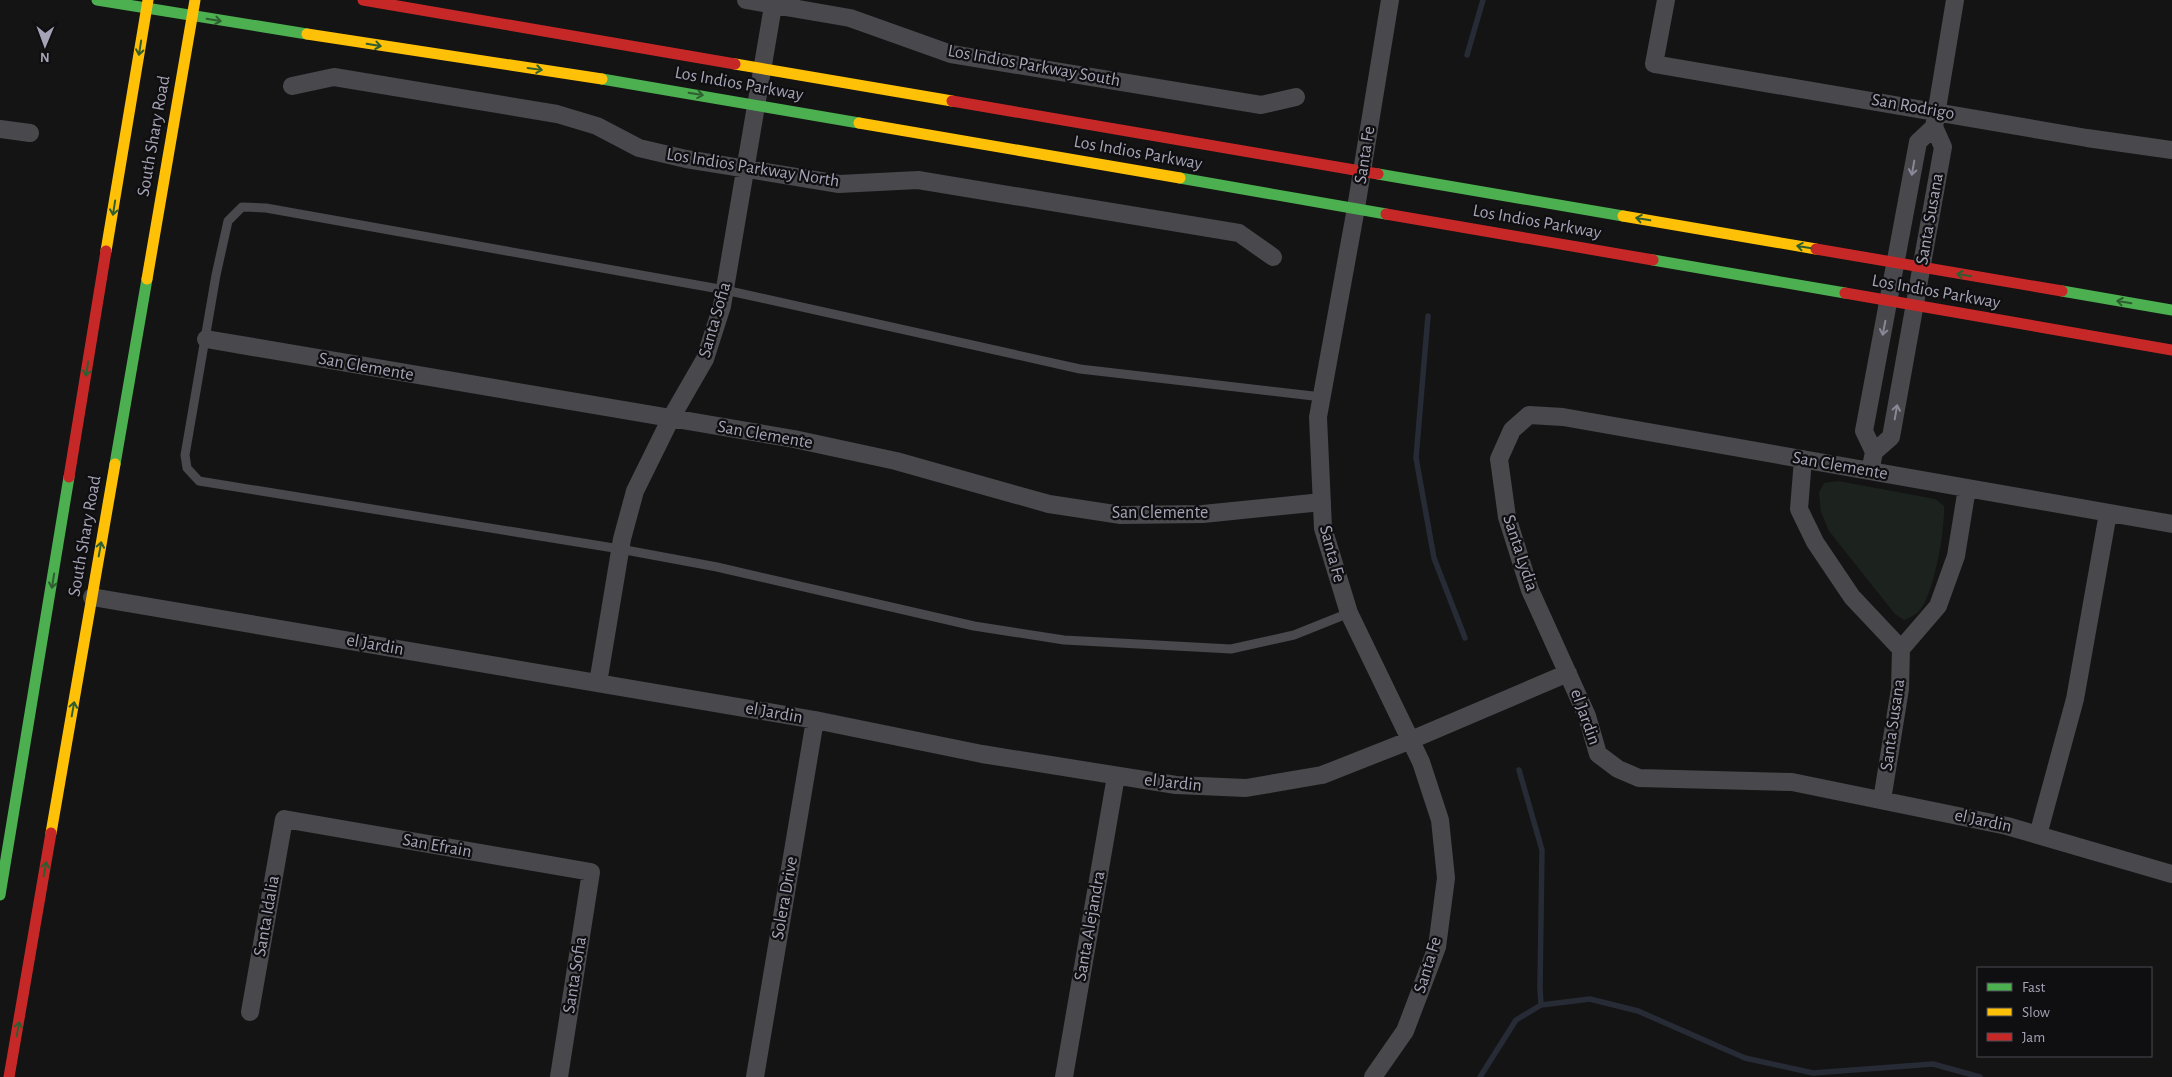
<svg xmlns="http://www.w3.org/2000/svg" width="2172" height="1077" font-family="'Alegreya Sans',sans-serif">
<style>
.green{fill:#1c231e}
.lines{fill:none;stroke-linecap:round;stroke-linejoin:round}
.stream{stroke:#272b36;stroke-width:5.5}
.lane{stroke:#48484d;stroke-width:9}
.street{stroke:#48484d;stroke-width:18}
.fast{stroke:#4caf50;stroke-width:11}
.slow{stroke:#ffc107;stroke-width:11}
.jam{stroke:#c62828;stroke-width:11}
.oneway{stroke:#2e5e30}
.oneway2{stroke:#898896}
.labels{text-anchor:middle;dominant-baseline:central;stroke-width:4.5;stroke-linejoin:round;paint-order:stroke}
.street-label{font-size:18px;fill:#a5a4b6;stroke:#0f0e10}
</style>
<rect width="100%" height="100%" fill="#141414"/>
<path class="green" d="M1838,481L1935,499L1944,506C1945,529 1934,596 1918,612C1915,615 1909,618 1904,620L1895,614L1829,531L1821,512L1819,493L1824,483Z"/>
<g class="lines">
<path class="stream" d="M1467,55L1483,0
M1428,316L1416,458L1434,558L1465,638
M1519,770L1542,850L1540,988L1541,1005
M1480,1077L1516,1020L1541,1005L1590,999L1638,1011L1745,1058L1813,1073L1933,1064L1980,1077"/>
<path class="lane" d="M1322,397L1080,369L725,290L266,208L242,207L228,221L216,275L185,455L187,468L199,481L620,549L717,567L974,626L1064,640L1231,649L1294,635L1349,613"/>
<path class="street" d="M746,0L850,18L951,54L1261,105L1296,97
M1666,0L1654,64L2087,138L2172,150
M292,86L334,77L557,114L597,126L639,148L686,159L839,184L918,180L1239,233L1273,257
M0,129L30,133
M206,339L794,439L896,461L1049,504L1121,515L1203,514L1322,502
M1874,452L1891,437L1943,147L1934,127L1955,0
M1803,459L1799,509L1815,542L1852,597L1901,649
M1872,462L1874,452L1864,431L1918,142L1934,127
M2172,524L1563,417L1529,415L1512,430L1499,459L1507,517L1530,590L1587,716L1598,754L1618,769L1639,778L1792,782L2007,826L2172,874
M92,597L815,720L982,754L1176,785L1246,788L1322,775L1411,740L1568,673
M598,683L622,539L635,491L671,418L705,359L722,306L774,0
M1882,800L1900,689L1901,649L1938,606L1956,556L1967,488
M2038,835L2075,699L2108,513
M250,1012L284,819L591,872L559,1077
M755,1077L815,720
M1064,1077L1116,776
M1373,1077L1405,1031L1437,947L1446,878L1440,820L1421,762L1349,613L1323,528L1318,417L1356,208L1390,0"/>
<path class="fast" d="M97,0L307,34
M602,79L859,123
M1378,174L1623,216
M1180,178L1386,214
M1653,260L1845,293
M2062,291L2172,310
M115,464L147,279
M0,895L69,477"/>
<path class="slow" d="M307,34L602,79
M735,64L952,101
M859,123L1180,178
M1623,216L1816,249
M106,251L148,0
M147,279L195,0
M51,833L115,464"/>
<path class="jam" d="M363,0L735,64
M952,101L1378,174
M1386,214L1653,260
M1816,249L2062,291
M1845,293L2172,350
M69,477L106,251
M9,1077L51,833"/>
</g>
<defs><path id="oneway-shaft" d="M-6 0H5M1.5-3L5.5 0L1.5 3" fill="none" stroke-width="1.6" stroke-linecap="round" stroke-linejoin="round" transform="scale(1.25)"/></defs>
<g class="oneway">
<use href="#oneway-shaft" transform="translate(214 20) rotate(9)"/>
<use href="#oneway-shaft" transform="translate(374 45) rotate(9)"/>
<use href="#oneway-shaft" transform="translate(140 48) rotate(99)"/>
<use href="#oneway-shaft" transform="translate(535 69) rotate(8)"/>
<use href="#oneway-shaft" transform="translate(696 94) rotate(10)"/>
<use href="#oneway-shaft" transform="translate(114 208) rotate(99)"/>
<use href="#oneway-shaft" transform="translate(1643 219) rotate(-170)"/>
<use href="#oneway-shaft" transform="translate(1804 247) rotate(-170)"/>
<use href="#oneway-shaft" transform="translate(1964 275) rotate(-171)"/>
<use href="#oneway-shaft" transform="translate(2124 302) rotate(-171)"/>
<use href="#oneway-shaft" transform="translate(87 369) rotate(99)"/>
<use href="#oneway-shaft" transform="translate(100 549) rotate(-80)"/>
<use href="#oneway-shaft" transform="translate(53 581) rotate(99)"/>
<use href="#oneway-shaft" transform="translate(73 709) rotate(-80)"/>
<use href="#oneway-shaft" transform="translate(45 869) rotate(-80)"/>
<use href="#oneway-shaft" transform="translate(18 1029) rotate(-80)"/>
</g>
<g class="oneway2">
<use href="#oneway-shaft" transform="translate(1913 168) rotate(100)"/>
<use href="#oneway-shaft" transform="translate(1884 328) rotate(101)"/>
<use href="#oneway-shaft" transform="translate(1896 412) rotate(-80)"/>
</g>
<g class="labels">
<g class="street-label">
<text transform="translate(1034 66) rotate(10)">Los Indios Parkway South</text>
<text transform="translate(739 84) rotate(10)">Los Indios Parkway</text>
<text transform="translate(1913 107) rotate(10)">San Rodrigo</text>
<text transform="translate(154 136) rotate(-80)">South Shary Road</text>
<text transform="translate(1138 153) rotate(10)">Los Indios Parkway</text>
<text transform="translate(1365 155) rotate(-81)">Santa Fe</text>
<text transform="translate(753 168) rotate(9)">Los Indios Parkway North</text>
<text transform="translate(1930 219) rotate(-80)">Santa Susana</text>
<text transform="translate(1537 222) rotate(10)">Los Indios Parkway</text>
<text transform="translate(1936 292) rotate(10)">Los Indios Parkway</text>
<text transform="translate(715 320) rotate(-74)">Santa Sofia</text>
<text transform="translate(366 367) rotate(10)">San Clemente</text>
<text transform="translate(765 435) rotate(10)">San Clemente</text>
<text transform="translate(1840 466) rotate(10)">San Clemente</text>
<text x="1160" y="513">San Clemente</text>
<text transform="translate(85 536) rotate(-80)">South Shary Road</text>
<text transform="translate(1520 553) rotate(72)">Santa Lydia</text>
<text transform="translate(1332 554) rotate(75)">Santa Fe</text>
<text transform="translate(375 645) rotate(10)">el Jardin</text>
<text transform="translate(774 713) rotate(10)">el Jardin</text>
<text transform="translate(1585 717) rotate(70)">el Jardin</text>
<text transform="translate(1893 725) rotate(-82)">Santa Susana</text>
<text transform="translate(1173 783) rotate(6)">el Jardin</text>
<text transform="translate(1983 821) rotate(12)">el Jardin</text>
<text transform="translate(437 846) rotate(10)">San Efrain</text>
<text transform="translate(785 898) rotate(-80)">Solera Drive</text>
<text transform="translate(267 916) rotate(-80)">Santa Idalia</text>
<text transform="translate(1090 926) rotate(-80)">Santa Alejandra</text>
<text transform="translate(1428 965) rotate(-73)">Santa Fe</text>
<text transform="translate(575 975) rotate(-81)">Santa Sofia</text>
</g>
</g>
<rect x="1977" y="967" width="175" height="90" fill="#0f0e10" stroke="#4b4a52"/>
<rect x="1987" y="983" width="25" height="8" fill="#4caf50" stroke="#4b4a52"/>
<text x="2022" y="992" font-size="15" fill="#a5a4b6">Fast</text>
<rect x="1987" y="1008" width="25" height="8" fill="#ffc107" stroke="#4b4a52"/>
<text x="2022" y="1017" font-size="15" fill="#a5a4b6">Slow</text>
<rect x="1987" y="1033" width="25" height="8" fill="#c62828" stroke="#4b4a52"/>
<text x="2022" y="1042" font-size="15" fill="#a5a4b6">Jam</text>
<g transform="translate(45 45) rotate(181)" stroke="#0f0e10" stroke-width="4" paint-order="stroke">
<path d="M0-4L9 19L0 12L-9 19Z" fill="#a5a4b6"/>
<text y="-8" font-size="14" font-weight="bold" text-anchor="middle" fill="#a5a4b6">N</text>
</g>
</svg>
